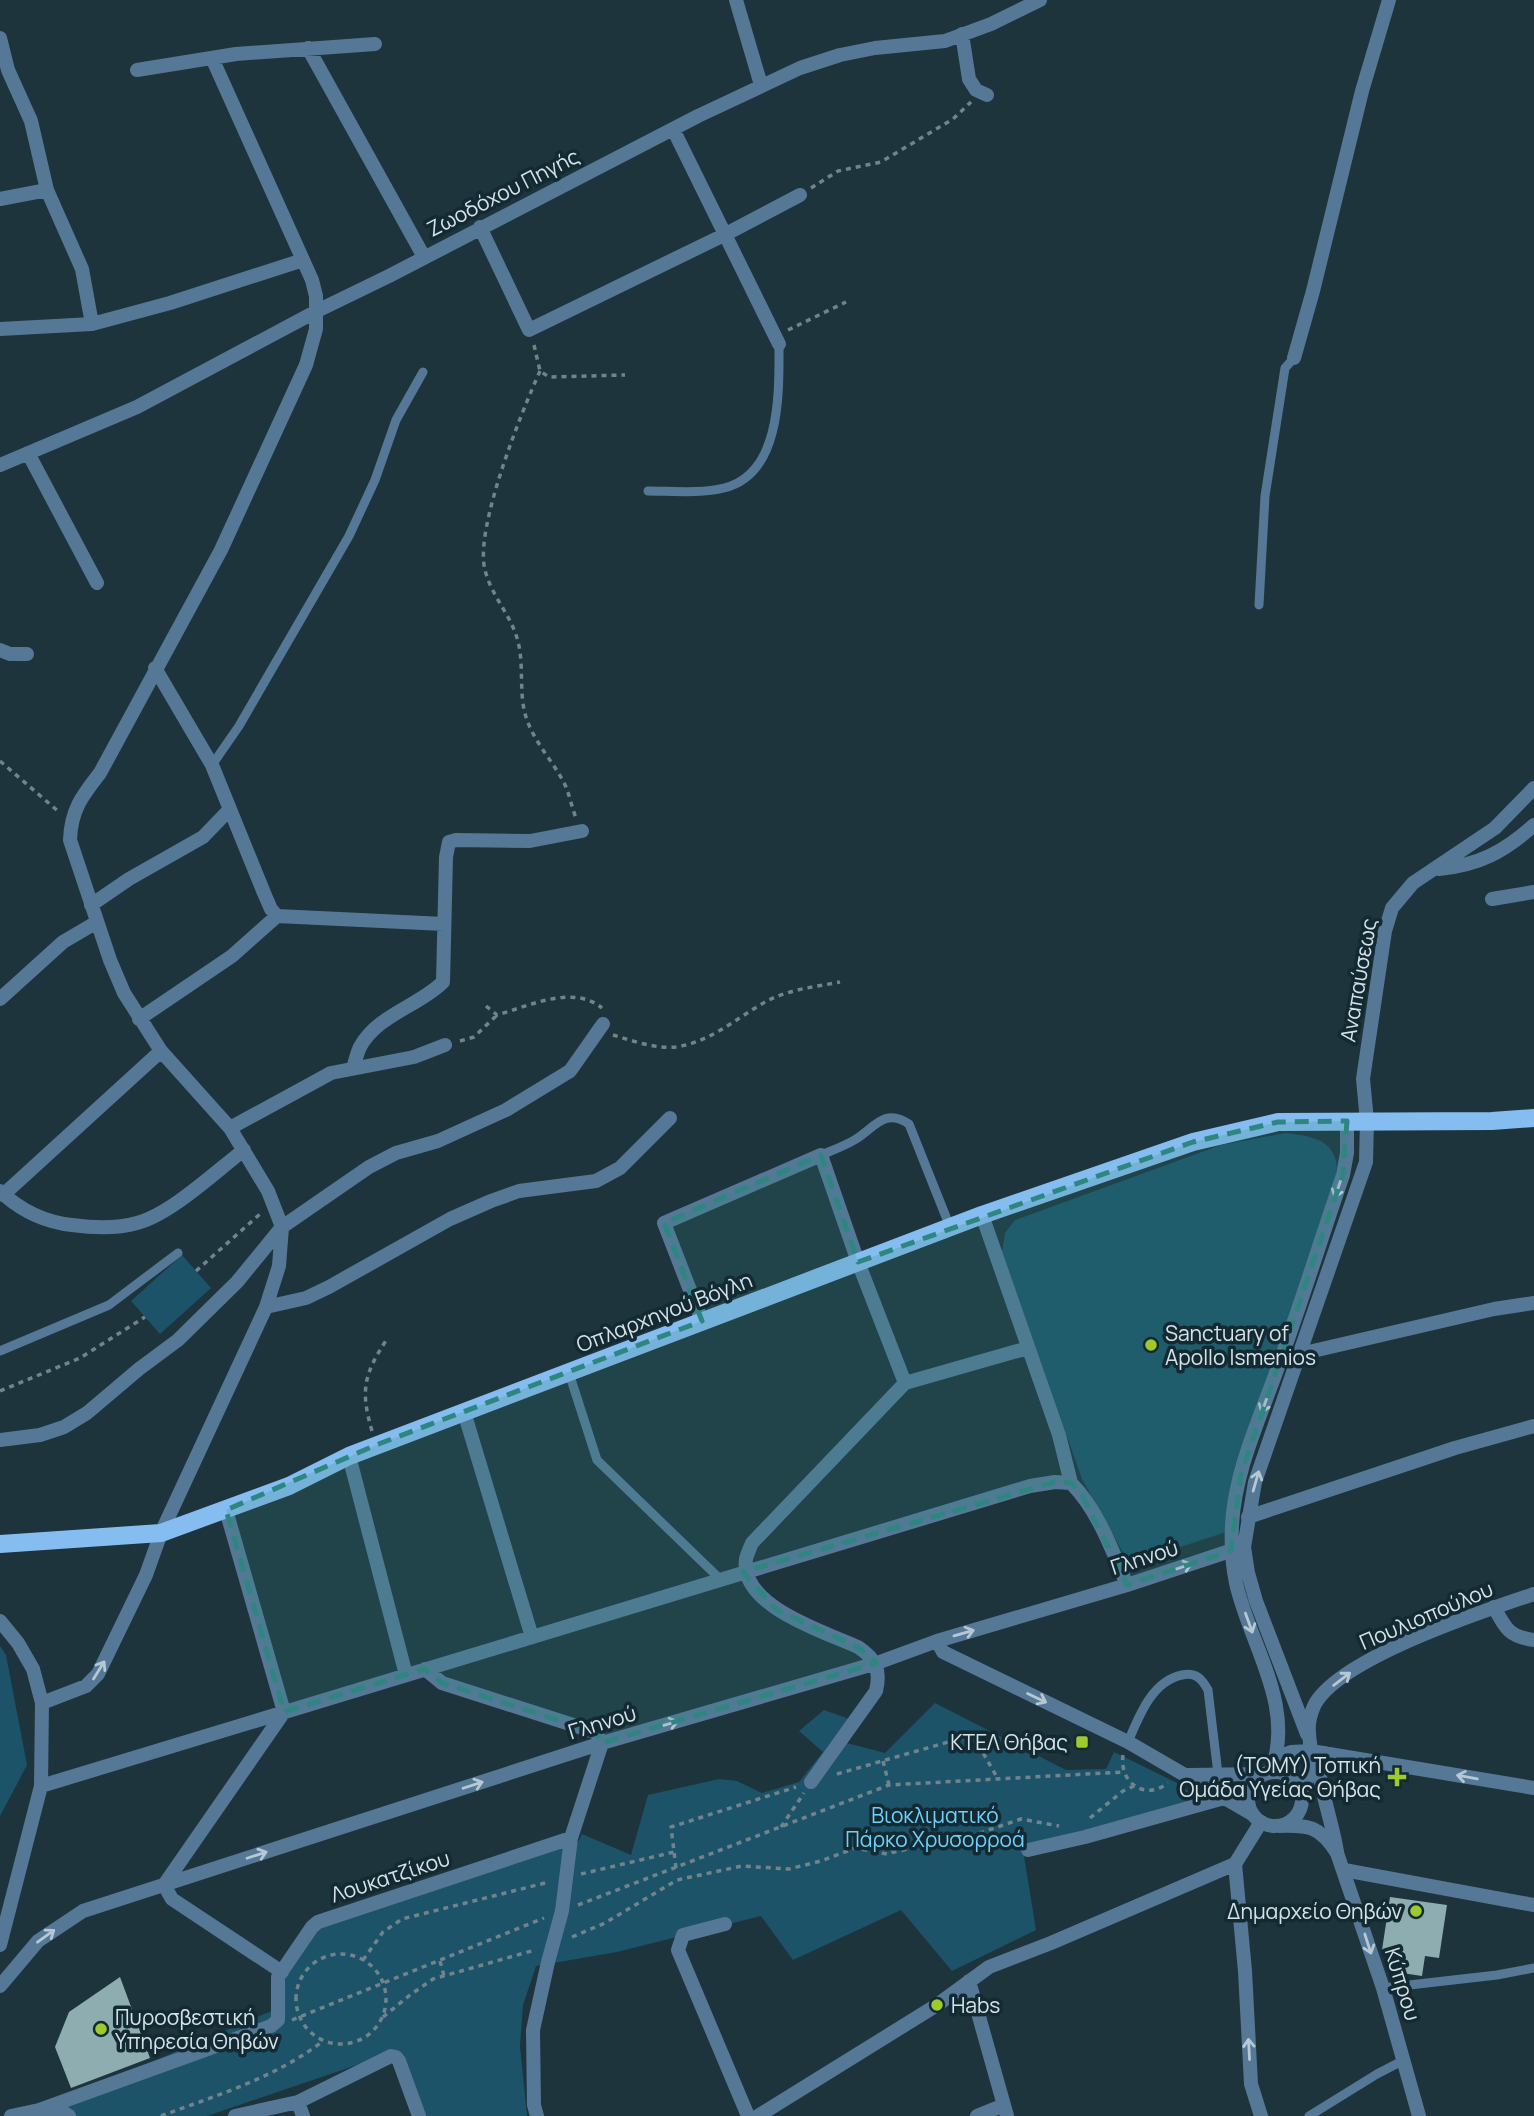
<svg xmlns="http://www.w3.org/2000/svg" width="1534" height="2116" font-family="Manrope,sans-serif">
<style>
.green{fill:#1c5368}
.building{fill:#8eadb1}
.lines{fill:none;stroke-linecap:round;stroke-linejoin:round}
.path{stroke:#71848c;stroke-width:3.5;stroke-dasharray:5 5;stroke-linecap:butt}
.service{stroke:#567897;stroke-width:9}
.minor{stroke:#567897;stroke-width:14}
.tertiary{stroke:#567897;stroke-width:14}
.primary{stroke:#86bdf1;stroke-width:18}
.oneway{stroke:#b5c8d4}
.marked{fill:#2d8680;fill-opacity:0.2;stroke:#2d8680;stroke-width:5;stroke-dasharray:14 9;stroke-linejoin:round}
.poi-dot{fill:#9eca2e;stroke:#132a33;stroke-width:2.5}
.labels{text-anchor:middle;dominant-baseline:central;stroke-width:7;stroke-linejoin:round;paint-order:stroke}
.street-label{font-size:21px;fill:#d5e3e9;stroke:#132a33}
.poi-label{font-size:21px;fill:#d5e3e9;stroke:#132a33;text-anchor:start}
.park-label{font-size:21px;fill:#6ed1fa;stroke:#132a33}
</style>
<rect width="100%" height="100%" fill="#1d343d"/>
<path class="green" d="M1286,1133C1306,1136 1330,1137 1336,1161C1338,1169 1335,1181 1334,1189L1226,1532L1135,1562L1122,1551L1082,1479L1002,1252L1005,1233L1015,1220L1221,1145Z
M182,1255L211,1288L160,1334L131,1301Z
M0,1646L6,1655L27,1765L0,1816Z
M935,1703L1066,1770L1106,1769L1114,1752L1177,1783L1199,1799L1054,1839L1022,1844L1036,1930L952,1971L901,1910L793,1960L761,1916L617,1952L536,1966L523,2005L520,2046L527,2116H420L398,2051L207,2116H69L39,2110L276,2009L284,1981L319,1928L578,1842L582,1834L631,1855L648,1795L719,1779L737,1781L762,1793L799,1782L823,1752L799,1731L824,1710L855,1721L839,1741L885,1753Z"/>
<path class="building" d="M1390,1897L1447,1905L1439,1958L1425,1956L1422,1976L1395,1972L1398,1952L1382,1950Z
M120,1977L150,2058L71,2088L55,2047L69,2012Z"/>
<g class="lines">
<path class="path" d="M811,188L838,171L881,162L953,119L971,102
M788,330L846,302
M534,345L540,371L549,377L625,375
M540,371C522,411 474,529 485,570C491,595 510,614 517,638C525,664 518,692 526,717C534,743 555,763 566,787C570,797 572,808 576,818
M0,761L59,812
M486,1006L497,1015C529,1006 573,984 602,1008
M613,1035C633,1041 655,1049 676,1047C711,1042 738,1017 767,1001C790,989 815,987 840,982
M460,1041L474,1037L497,1015
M196,1271L260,1214
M0,1391L80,1358L145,1317
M372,1431C360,1390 364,1374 387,1339
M1123,1755C1119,1783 1145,1801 1168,1783
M883,1761L889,1785
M837,1774L969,1736L978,1744L998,1779
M1090,1818L1123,1791L1134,1786
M781,1827L804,1793
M676,1868L671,1827L796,1787
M581,1874L674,1852
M578,1905L889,1785L1123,1772
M572,1937L605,1923L677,1880L742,1866L789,1869L821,1861L855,1848L887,1854L894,1852L974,1835L1021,1819L1059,1826
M296 1999a45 45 0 1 1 90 0a45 45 0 1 1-90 0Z
M363,1960L383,1932L402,1919L549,1882
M440,1961L444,1976
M383,2017L410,1995L433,1979L535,1950
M292,2020L544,1918
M161,2116C217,2095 275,2078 323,2041"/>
<path class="service" d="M648,491C672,491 700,494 724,488C782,474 779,391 779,344
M1259,605L1265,496L1285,368L1294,358
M212,765L239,726L349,536L375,480L396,420L423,372
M821,1155C833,1150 845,1146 856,1139C876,1126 885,1108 909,1124L950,1227
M0,1351L109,1305L178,1253
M569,1373L597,1460L720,1579
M1128,1742C1139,1716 1152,1681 1182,1675C1196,1672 1202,1679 1208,1690L1218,1774
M1383,1988L1497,1975L1534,1968
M1309,2116L1377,2074L1404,2060"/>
<path class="minor" d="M736,0L761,85
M962,34L969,79L976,90L987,95
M0,38L8,70L31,121L47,190L82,269L92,324
M308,48L424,257
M137,70L236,54L375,44
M673,129L779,344
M0,199L47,190
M480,227L529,330L726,234L800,195
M0,329L92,324L170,303L303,260
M1294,358L1313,291L1362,91L1389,0
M28,453L97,583
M0,465L137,407L317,311L389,276L698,116L800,68L840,55L875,48L945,41L991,24L1040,0
M0,650L10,654H27
M155,668L212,765L264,893L271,909L277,916L444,924
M1439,869C1479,865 1504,852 1534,825
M1492,899L1534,892
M91,905L129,879L203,837L230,809
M0,999L63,942L97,922
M139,1019L232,956L277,916
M353,1068C355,1062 357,1053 360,1047C377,1015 419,1006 443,982L446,857L449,842L456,840L530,841L582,831
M1367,1121L1363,1079L1385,931L1392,908L1413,883L1495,828L1534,788
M230,1128L331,1073L414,1057L445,1045
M0,1191C20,1210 45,1222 72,1225C94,1228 116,1229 137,1223C171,1214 215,1172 244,1150
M3,1195L161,1051
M982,1215L1059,1435L1071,1483
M266,1307L306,1298L329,1287L450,1219L491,1201L519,1191L596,1181L620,1168L670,1118
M702,1321L664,1223L821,1155L858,1262L905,1383
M1300,1354L1494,1309L1534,1303
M464,1412L532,1637
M0,1440L40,1435L64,1427L87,1413L139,1369L178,1340L237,1282L282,1227L369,1167L396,1153L438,1141L506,1110L570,1071L603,1024
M349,1456L406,1675
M226,1510L284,1712L164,1885L172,1899L282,1972
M1248,1517L1455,1448L1534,1426
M1494,1607C1505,1628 1509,1637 1534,1640
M0,1621L18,1643L33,1669L42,1703L41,1786L0,1945
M937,1641L943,1652L1128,1742L1252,1814
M425,1669L442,1683L595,1732L602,1743
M42,1703L86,1686L98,1674L146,1575L161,1533L266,1307L279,1266L282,1227L268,1191L230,1128L161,1051L124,993L110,960L70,840C71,810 82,796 100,773L221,550L306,365L316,329V296L312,280L212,58
M1325,1753C1322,1756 1320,1758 1319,1762C1316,1777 1335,1831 1337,1853
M1277,1757L1291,1752L1311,1751L1534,1788
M1188,1775L1263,1774
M811,1782L876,1691C881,1670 876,1659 858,1647C825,1632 739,1606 746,1559C747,1554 750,1548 752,1543L905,1383L1028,1348
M41,1786L1030,1486L1055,1482L1071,1483C1098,1510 1112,1550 1127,1585
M1028,1850L1085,1837L1224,1798
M1235,1864L1245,1971L1251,2084L1261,2116
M1344,1870L1534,1905
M725,1924L683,1935L678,1950L748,2116
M969,1981L1007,2116
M0,1986L38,1941L83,1911L602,1743L877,1663L937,1641L1127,1585L1242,1547
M298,2102L303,2116
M44,2109L61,2111L69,2116
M11,2116L39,2110L271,2026L278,2020V1977L312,1927L318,1922L571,1838
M235,2116L298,2102L391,2056L396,2057L399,2061L419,2116
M537,2116L534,2105L533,2030L548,1962L562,1911L571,1838L602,1743
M758,2116L937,2005L989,1967L1051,1943L1235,1864L1261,1822
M977,2116L1004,2105"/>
<path class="tertiary" d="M1307,1734L1256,1601L1248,1573L1244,1547L1255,1482L1366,1162L1367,1121
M1248 1799a27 27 0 1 1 54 0a27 27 0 1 1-54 0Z
M1271,1772C1296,1705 1250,1646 1236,1583C1232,1564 1231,1545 1232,1525C1235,1470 1260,1418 1278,1367C1301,1304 1321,1239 1343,1175L1347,1153V1121
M1302,1794C1305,1784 1310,1774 1311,1764C1313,1741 1303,1731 1314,1706C1337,1659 1483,1611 1534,1594
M1279,1826C1309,1825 1320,1826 1337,1853L1383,1988L1419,2116"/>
<path class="primary" d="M0,1544L161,1533L289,1486L349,1456L982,1215L1193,1142L1278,1122L1492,1121L1534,1118"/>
</g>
<defs><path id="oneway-shaft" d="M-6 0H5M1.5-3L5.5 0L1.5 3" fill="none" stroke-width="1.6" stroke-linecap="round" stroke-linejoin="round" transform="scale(1.75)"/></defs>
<g class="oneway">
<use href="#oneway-shaft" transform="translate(1338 1188) rotate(109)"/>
<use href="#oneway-shaft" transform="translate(1265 1403) rotate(110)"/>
<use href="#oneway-shaft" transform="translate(1256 1481) rotate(-74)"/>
<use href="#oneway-shaft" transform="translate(1182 1567) rotate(-18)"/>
<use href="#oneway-shaft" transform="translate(1249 1623) rotate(70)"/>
<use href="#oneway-shaft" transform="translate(964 1633) rotate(-16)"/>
<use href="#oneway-shaft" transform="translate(99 1670) rotate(-58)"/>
<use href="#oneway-shaft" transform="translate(1342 1679) rotate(-37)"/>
<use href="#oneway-shaft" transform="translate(1037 1698) rotate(26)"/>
<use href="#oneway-shaft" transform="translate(668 1724) rotate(-16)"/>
<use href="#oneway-shaft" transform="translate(1467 1777) rotate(-170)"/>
<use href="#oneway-shaft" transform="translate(473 1785) rotate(-18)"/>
<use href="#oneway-shaft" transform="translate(257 1855) rotate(-18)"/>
<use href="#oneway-shaft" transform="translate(46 1936) rotate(-36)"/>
<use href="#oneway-shaft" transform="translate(1368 1944) rotate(72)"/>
<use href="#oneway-shaft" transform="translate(1249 2049) rotate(-93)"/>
</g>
<path class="marked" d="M1347,1121L1343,1175L1241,1475L1231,1551L1127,1585L1081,1493L1071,1483L1055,1482L743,1572L777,1610L858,1647L877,1663L602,1743L595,1732L442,1683L425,1669L284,1712L226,1510L376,1445L702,1321L664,1223L821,1155L858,1262L1193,1142L1278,1122Z"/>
<g class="poi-dot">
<circle cx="1151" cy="1345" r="7"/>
<rect x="1075" y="1735" width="14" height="14" rx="3.5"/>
<path d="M1393.5 1766.5h7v7h7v7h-7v7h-7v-7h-7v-7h7z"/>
<circle cx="1416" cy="1911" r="7"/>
<circle cx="937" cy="2005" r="7"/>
<circle cx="101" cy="2029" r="7"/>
</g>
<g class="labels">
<g class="street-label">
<text transform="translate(503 192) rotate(-27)">Ζωοδόχου Πηγής</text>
<text transform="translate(1358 980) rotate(-80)">Αναπαύσεως</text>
<text transform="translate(664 1312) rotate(-21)">Οπλαρχηγού Βόγλη</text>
<text transform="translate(1144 1557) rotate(-18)">Γληνού</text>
<text transform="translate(1426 1615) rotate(-23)">Πουλιοπούλου</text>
<text transform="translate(602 1722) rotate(-17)">Γληνού</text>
<text transform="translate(390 1876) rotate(-18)">Λουκατζίκου</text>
<text transform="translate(1403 1984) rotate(73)">Κύπρου</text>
</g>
<g class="poi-label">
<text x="1165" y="1333">Sanctuary of<tspan x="1165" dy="24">Apollo Ismenios</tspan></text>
<text x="1068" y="1742" text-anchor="end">ΚΤΕΛ Θήβας</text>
<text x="1381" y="1765" text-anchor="end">(ΤΟΜΥ) Τοπική<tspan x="1381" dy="24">Ομάδα Υγείας Θήβας</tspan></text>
<text x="1402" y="1911" text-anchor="end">Δημαρχείο Θηβών</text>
<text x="951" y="2005">Habs</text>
<text x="115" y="2017">Πυροσβεστική<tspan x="115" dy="24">Υπηρεσία Θηβών</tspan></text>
</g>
<g class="park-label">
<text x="935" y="1815">Βιοκλιματικό<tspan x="935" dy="24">Πάρκο Χρυσορροά</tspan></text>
</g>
</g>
</svg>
